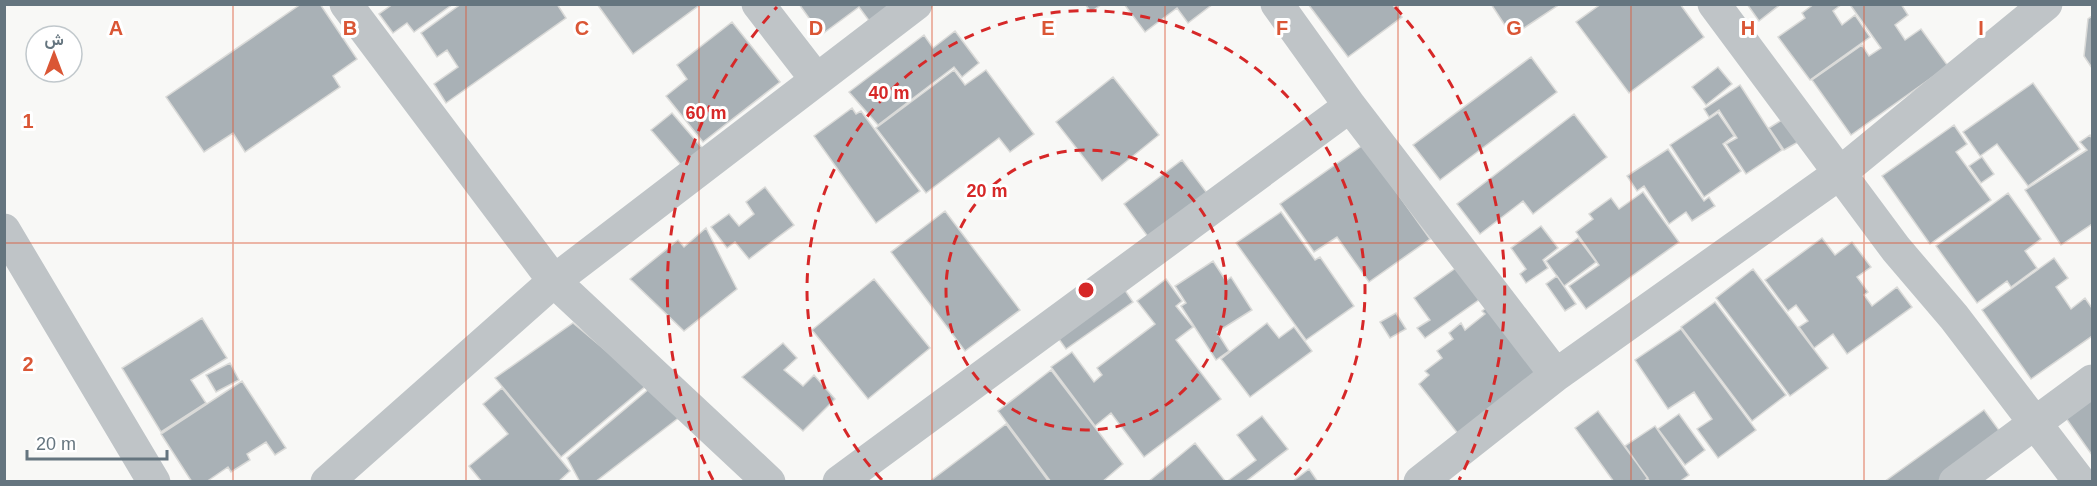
<svg xmlns="http://www.w3.org/2000/svg" width="2097" height="486" font-family="Arial,Vazirmatn,sans-serif">
<style>
.building{fill:#a9b1b6;stroke:#dadad8;stroke-width:1.5}
.lines{fill:none;stroke-linecap:round;stroke-linejoin:round}
.minor{stroke:#bfc4c7;stroke-width:33}
.grid{fill:none;stroke:#da5635;stroke-width:1.5;stroke-opacity:0.55}
.ring{fill:none;stroke:#d62828;stroke-width:3;stroke-dasharray:10 8}
.grid-label{font-size:20px;text-anchor:middle;font-weight:bold;fill:#da5635;stroke:#fff;stroke-width:6;stroke-linejoin:round;paint-order:stroke}
.centre{fill:#d62828;stroke:#fff;stroke-width:3}
.ring-label{font-size:18px;text-anchor:middle;font-weight:bold;fill:#d62828;stroke:#fff;stroke-width:6;stroke-linejoin:round;paint-order:stroke}
</style>
<rect width="100%" height="100%" fill="#f8f8f6"/>
<path class="building" d="M301,4H320L357,59L333,76L340,87L245,152L233,133L204,152L166,97Z
M393,4H453L414,32L407,23L393,33L379,14Z
M461,4H557L566,18L446,103L434,84L458,67L447,50L437,57L421,33Z
M597,4H701L633,54Z
M799,4H903L873,26L859,7L821,35Z
M1085,4H1102L1091,12Z
M1124,4H1213L1188,23L1177,8L1145,32Z
M1308,4H1392L1402,17L1348,57Z
M1491,4H1560L1512,36Z
M1601,4H1680L1704,37L1629,93L1576,22Z
M1747,4H1781L1759,21Z
M1814,4H1842L1833,11L1842,25L1855,15L1870,37L1810,80L1778,37L1805,18L1802,13Z
M1853,4H1901L1908,15L1895,25L1905,40L1921,29L1948,66L1851,135L1812,80L1862,45L1869,56L1881,48L1851,6Z
M2092,16V68L2084,56L2088,19Z
M732,22L780,82L703,142L666,96L687,79L677,65Z
M955,31L979,63L962,77L954,67L878,125L849,92L924,35L933,48Z
M1531,57L1557,92L1440,180L1413,145Z
M1718,67L1732,84L1706,105L1692,87Z
M954,70L965,85L986,70L1034,134L1010,152L999,138L926,193L876,128Z
M1113,77L1159,135L1102,181L1056,122Z
M2033,83L2080,149L2028,186L1997,144L1980,156L1963,132Z
M1740,85L1782,150L1746,174L1726,144L1737,138L1719,110L1709,117L1704,109Z
M852,108L856,114L861,111L920,191L876,223L814,136Z
M672,113L703,149L682,166L651,130Z
M1718,113L1734,136L1723,144L1741,171L1704,197L1670,145Z
M1574,114L1607,157L1533,214L1523,201L1480,234L1457,204Z
M1785,118L1800,141L1784,150L1769,128Z
M1954,125L1967,144L1956,152L1991,200L1930,244L1882,176Z
M2090,135L2092,138V224L2061,245L2025,190L2087,150L2080,142Z
M1363,145L1430,239L1369,282L1337,237L1314,252L1280,204Z
M1668,149L1704,201L1709,197L1715,206L1692,221L1686,212L1669,224L1644,186L1637,191L1627,176Z
M1982,157L1994,174L1981,183L1969,166Z
M1182,160L1213,201L1154,245L1124,204Z
M765,187L794,225L749,259L735,242L727,248L711,227L729,214L739,226L754,214L746,202Z
M1643,192L1679,242L1586,309L1569,286L1599,265L1576,232L1593,219L1589,214L1611,198L1619,209Z
M2008,193L2041,239L2025,251L2037,268L2011,287L2007,281L1977,303L1936,246Z
M945,211L1020,310L965,351L891,252Z
M1281,212L1315,260L1320,257L1354,306L1306,340L1236,243Z
M1541,226L1558,248L1543,260L1548,268L1526,283L1520,274L1526,269L1511,248Z
M706,228L737,289L684,331L630,279L678,240L684,247Z
M1578,238L1596,262L1564,286L1546,261Z
M1822,238L1835,255L1852,242L1871,267L1857,277L1868,292L1864,295L1872,306L1897,287L1912,307L1847,354L1833,334L1814,348L1799,327L1808,321L1796,305L1788,311L1765,280Z
M2054,258L2068,278L2056,287L2071,309L2085,298L2092,308V336L2031,379L1982,310Z
M1213,261L1226,281L1231,277L1252,310L1217,332L1229,351L1216,360L1181,306L1186,303L1175,286Z
M1460,265L1483,297L1425,338L1417,328L1430,320L1414,298Z
M1753,269L1828,368L1790,396L1716,298Z
M1557,276L1576,304L1565,311L1546,284Z
M874,279L930,348L868,399L812,330Z
M1166,279L1182,301L1176,306L1193,327L1176,340L1221,399L1144,457L1111,413L1095,426L1051,367L1072,352L1094,382L1102,375L1097,368L1155,324L1137,301Z
M1118,280L1133,302L1066,349L1051,328Z
M1715,302L1786,395L1752,421L1681,327Z
M1490,305L1541,371L1459,435L1419,384L1429,375L1425,371L1442,358L1437,351L1453,339L1449,333L1461,323L1465,330L1485,314L1482,311Z
M1396,313L1406,329L1390,338L1380,322Z
M202,318L227,358L191,380L206,403L161,432L122,368Z
M573,323L647,385L561,457L495,378Z
M1267,323L1279,338L1294,327L1312,351L1250,397L1221,359Z
M1681,329L1756,430L1718,458L1697,429L1712,419L1694,392L1668,409L1635,360Z
M783,343L797,358L784,370L803,386L814,375L835,399L803,431L742,377Z
M230,363L239,380L216,392L206,375Z
M1051,370L1123,464L1102,482H1051L998,411Z
M242,381L286,448L275,455L266,442L247,454L250,460L231,472L228,467L206,482H192L161,434Z
M656,383L685,413L595,482H580L567,458Z
M502,388L570,471L558,482H482L469,466L508,434L483,404Z
M2092,389V455L2061,411Z
M1984,410L2004,437L1942,482H1884Z
M1598,411L1648,478L1643,482H1614L1575,428Z
M1679,414L1705,450L1685,465L1658,429Z
M1262,416L1288,449L1245,482H1231L1229,480L1256,460L1237,435Z
M1006,424L1049,482H929Z
M1655,426L1689,475L1679,482H1650L1625,446Z
M1195,443L1226,482H1148Z
M1309,469L1318,482H1292Z"/>
<g class="lines">
<path class="minor" d="M346,4L554,281L769,482
M758,4L816,79
M1277,4L1350,106L1556,375
M1714,4L1896,249L1954,317L2080,482
M4,230L154,482
M327,482L554,281L916,4
M839,482L1350,106
M1420,482L1556,375L1840,173L2046,4
M1955,482L2092,381"/>
</g>
<path class="grid" d="M233,4V482M466,4V482M699,4V482M932,4V482M1165,4V482M1398,4V482M1631,4V482M1864,4V482M4,243H2092"/>
<g class="ring">
<circle cx="1086" cy="290" r="140"/>
<path d="M882 480A279 279 0 1 1 1290 480"/>
<path d="M713 480A419 419 0 0 1 777 7M1395 7A419 419 0 0 1 1459 480"/>
</g>
<g class="grid-label">
<text x="116" y="35">A</text>
<text x="350" y="35">B</text>
<text x="582" y="35">C</text>
<text x="816" y="35">D</text>
<text x="1048" y="35">E</text>
<text x="1282" y="35">F</text>
<text x="1514" y="35">G</text>
<text x="1748" y="35">H</text>
<text x="1981" y="35">I</text>
<text x="28" y="128">1</text>
<text x="28" y="371">2</text>
</g>
<circle cx="1086" cy="290" r="9" class="centre"/>
<g class="ring-label">
<text x="889" y="99">40 m</text>
<text x="706" y="119">60 m</text>
<text x="987" y="197">20 m</text>
</g>
<rect width="2097" height="486" fill="none" stroke="#65757f" stroke-width="12"/>
<g transform="translate(54 54)"><circle r="28" fill="#ffffff" stroke="#c1c8cc" stroke-width="1.5"/>
<path d="M0-4.5L10 22L0 15L-10 22Z" fill="#da5635"/>
<text y="-9" font-size="16" font-weight="bold" text-anchor="middle" fill="#65757f">ش</text>
</g>
<path d="M27 450v9h140v-9" fill="none" stroke="#65757f" stroke-width="3"/>
<text x="36" y="450" font-size="18" fill="#65757f" stroke="#ffffff" stroke-width="4.5" paint-order="stroke">20 m</text>
</svg>
